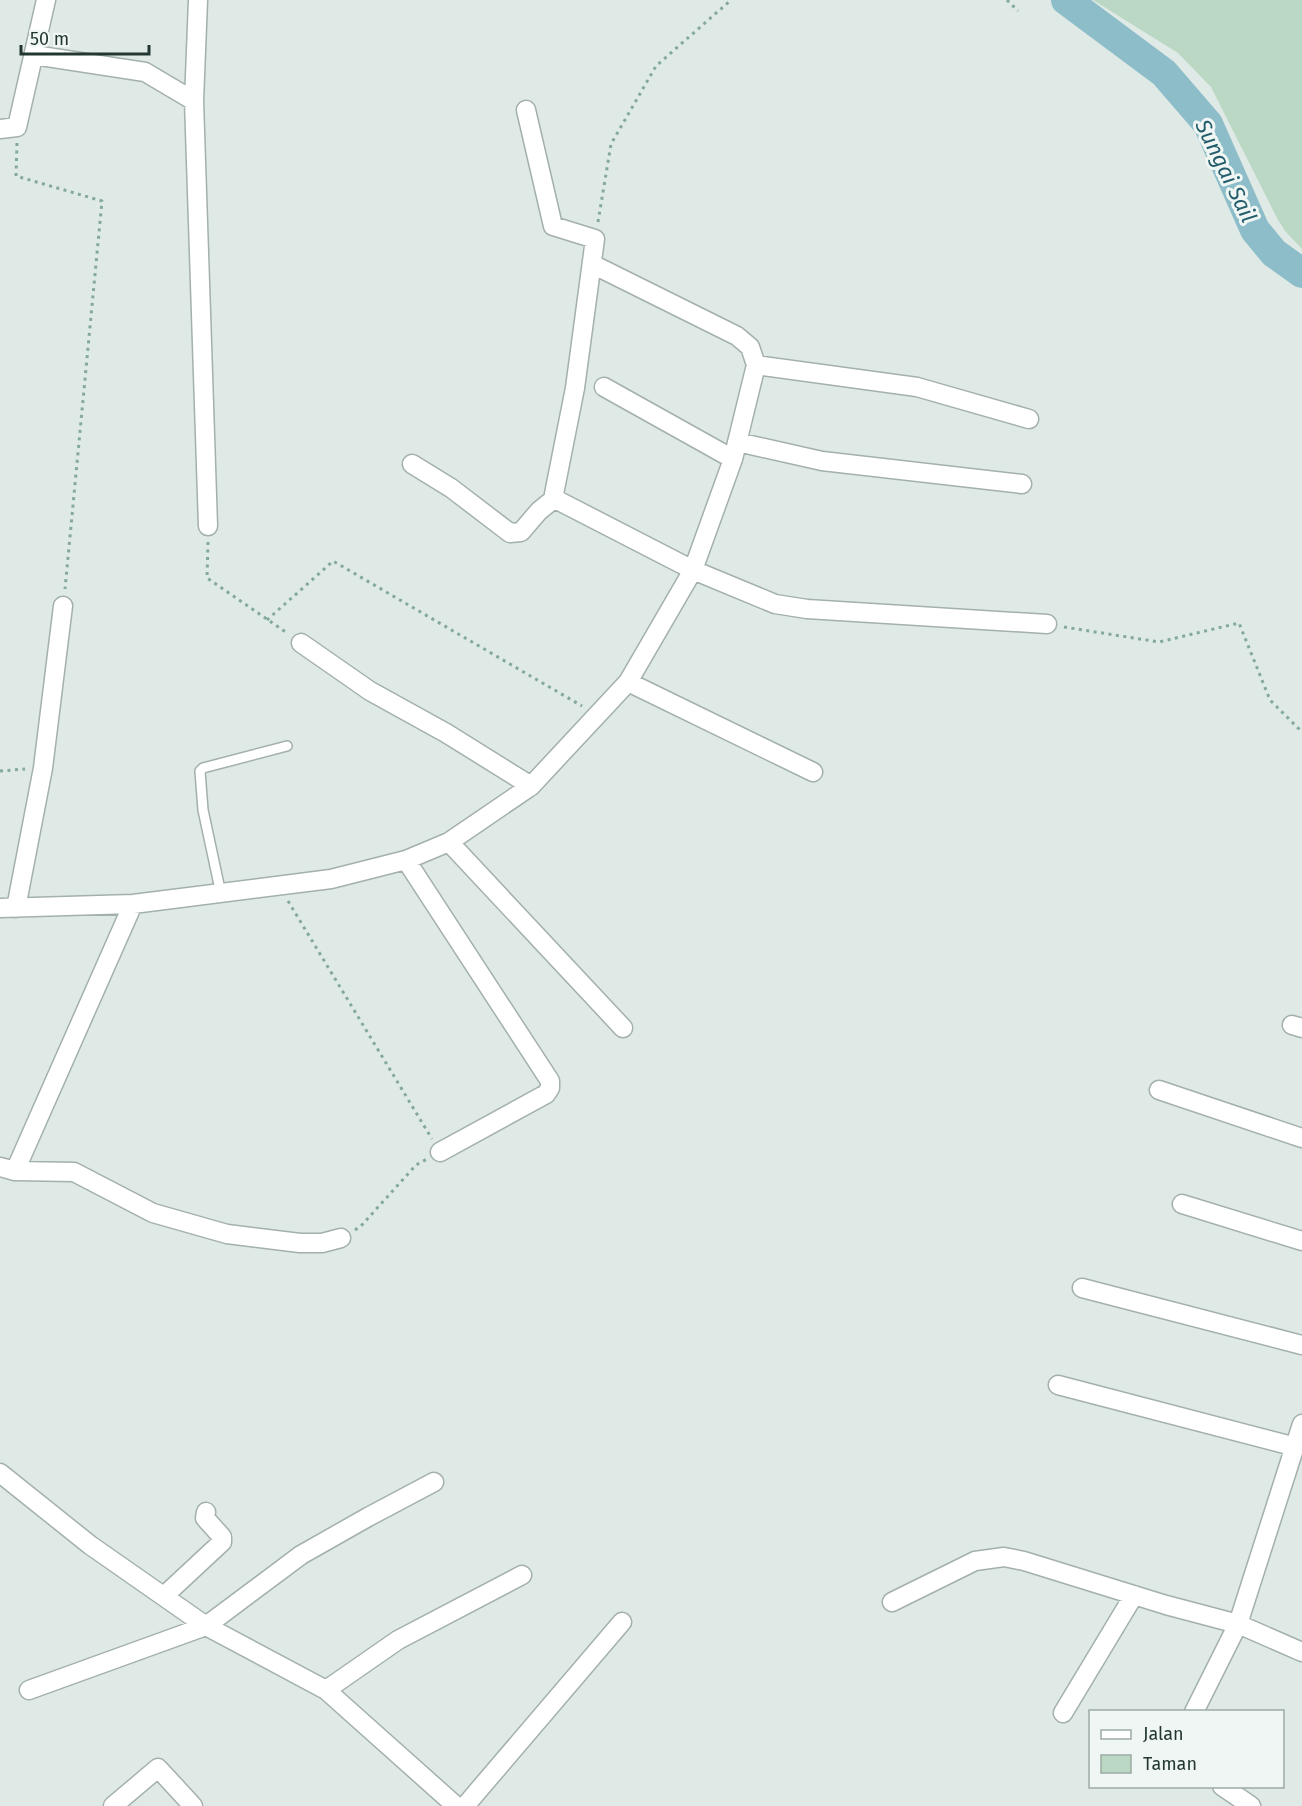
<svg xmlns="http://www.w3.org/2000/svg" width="1302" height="1806" font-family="'Fira Sans',sans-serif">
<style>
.green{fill:#bad8c3}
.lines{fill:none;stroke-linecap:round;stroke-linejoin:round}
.river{stroke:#8cbdc9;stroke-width:30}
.service-casing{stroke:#a3b0ac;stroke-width:12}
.minor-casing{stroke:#a3b0ac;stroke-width:21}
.path{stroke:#83a99f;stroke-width:3;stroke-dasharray:3 4.5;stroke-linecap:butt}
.service{stroke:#fff;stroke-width:9}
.minor{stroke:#fff;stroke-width:18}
.labels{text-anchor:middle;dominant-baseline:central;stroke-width:6;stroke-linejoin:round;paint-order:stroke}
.water-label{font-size:22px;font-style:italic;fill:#235d6c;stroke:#eff6f3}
</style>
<rect width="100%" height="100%" fill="#dfe9e5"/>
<path class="green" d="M1093,0H1302V249L1285,231L1277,218L1211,87L1178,53Z"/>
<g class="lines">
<path class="river" d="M1066,0L1164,73L1208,124L1255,230L1274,253L1302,273"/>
<defs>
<path id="service" d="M221,894L203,810L200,771L203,768L287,746"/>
<path id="minor" d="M198,0L194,101L208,526
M34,55L145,72L194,101
M526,110L553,226L595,239L575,388L554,494L557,500L693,570L775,604L807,609L1047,624
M0,129L17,127L46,0
M756,365L917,387L1029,419
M604,387L733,459
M737,442L822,461L1022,484
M412,464L451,488L510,533L521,532L539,511L555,498
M301,643L370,691L446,733L531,786
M628,682L813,772
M449,842L623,1028
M406,860L550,1081V1088L546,1094L440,1152
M0,908L133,904L331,879L406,860L449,842L531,786L628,682L693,570L733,459L756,365L750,347L737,336L592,264
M16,908L43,768L63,606
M1292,1025L1302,1028
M1159,1090L1302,1138
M0,1167L15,1171L74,1172L153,1213L227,1234L300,1243H322L341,1238
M15,1171L133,904
M1182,1204L1302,1241
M1082,1288L1302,1345
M1058,1385L1296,1447
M0,1473L90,1545L206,1626L326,1690L456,1806
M164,1596L222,1542V1537L205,1518L206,1512
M892,1602L975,1561L1004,1557L1024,1561L1166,1605L1238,1624L1302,1652
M29,1690L206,1626L301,1555L368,1517L434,1482
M326,1690L398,1640L522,1575
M1194,1712L1238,1624L1302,1424
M1063,1713L1134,1595
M1222,1786L1251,1806
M113,1806L158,1768L193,1806
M465,1806L622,1622"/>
</defs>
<use href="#service" class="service-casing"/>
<use href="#minor" class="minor-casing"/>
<path class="path" d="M1007,0L1018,11
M17,143L16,176L102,201L65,589
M598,222L611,144L656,66L731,0
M208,542L207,578L287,633
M267,620L333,561L582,706
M1064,627L1159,642L1239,623L1270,700L1302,732
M0,771L25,769
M288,901L432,1139
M355,1230L361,1226L416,1165L427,1159"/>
<use href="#service" class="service"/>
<use href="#minor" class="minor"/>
</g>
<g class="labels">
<g class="water-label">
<text transform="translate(1226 171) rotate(64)">Sungai Sail</text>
</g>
</g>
<rect x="1089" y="1710" width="195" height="78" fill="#eff6f3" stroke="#9daaa6" stroke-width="1.5"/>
<rect x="1101" y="1730" width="30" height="9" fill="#ffffff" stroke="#9daaa6" stroke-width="1.5"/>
<text x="1143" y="1740" font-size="18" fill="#223732">Jalan</text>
<rect x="1101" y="1755" width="30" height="18" fill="#bad8c3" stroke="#9daaa6" stroke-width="1.5"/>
<text x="1143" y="1770" font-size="18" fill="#223732">Taman</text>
<path d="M21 45v9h128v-9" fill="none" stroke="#223732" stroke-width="3"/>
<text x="30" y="45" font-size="18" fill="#223732" stroke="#eff6f3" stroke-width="4.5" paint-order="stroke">50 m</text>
</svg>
